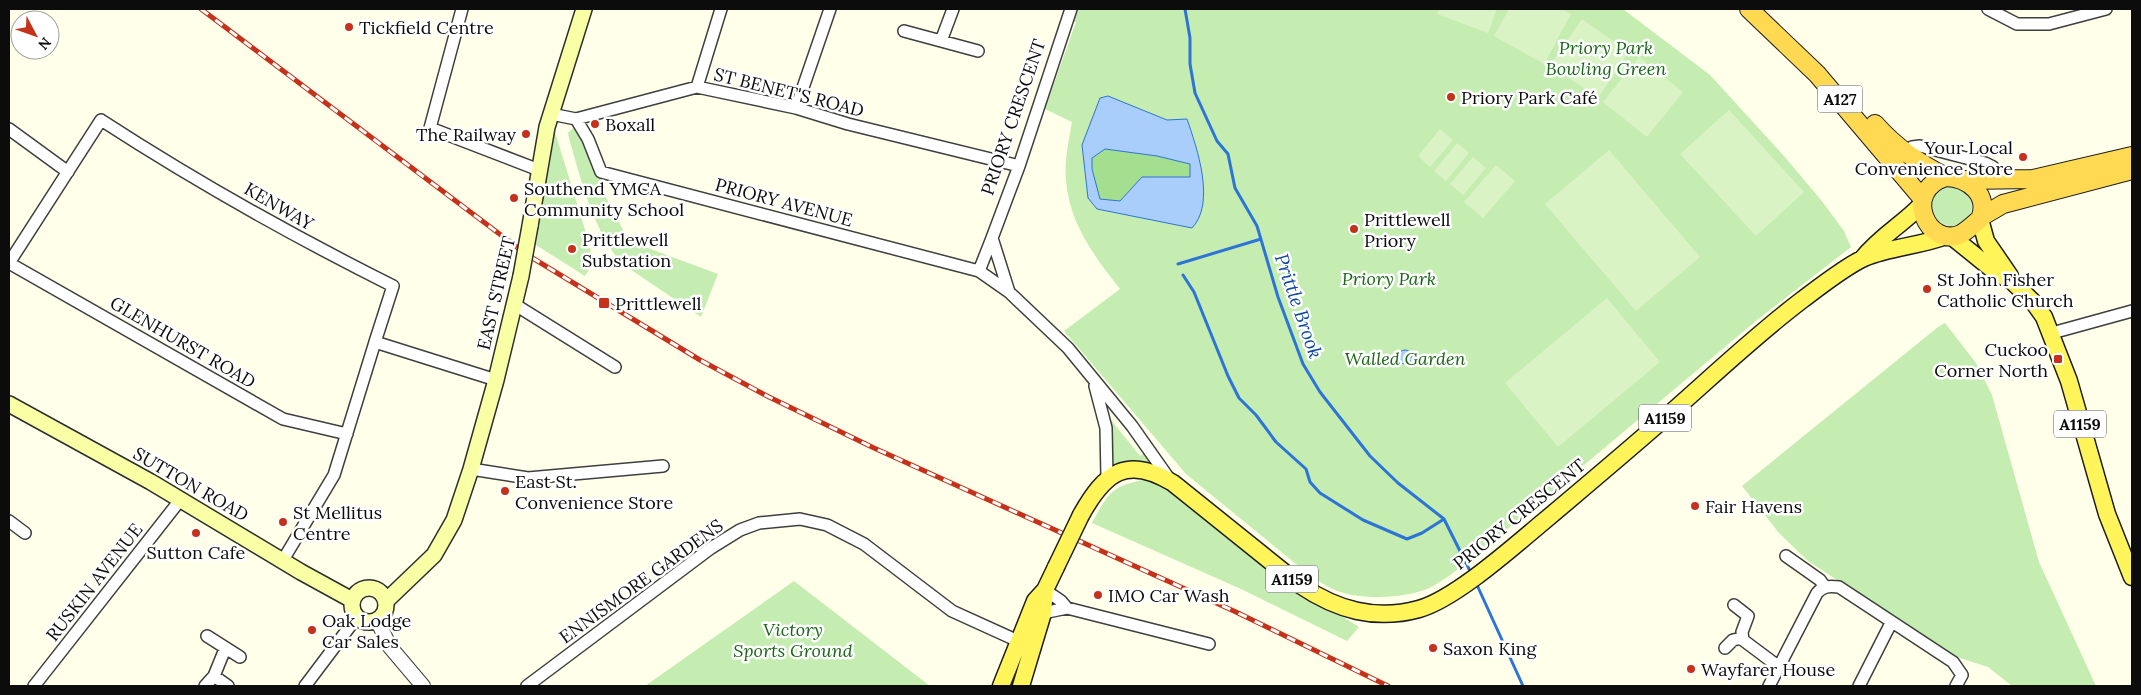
<svg xmlns="http://www.w3.org/2000/svg" width="2141" height="695" font-family="Lora,serif">
<style>
.green{fill:#c5ecb1}
.forest{fill:#a4de8f}
.pitch{fill:#daf3c4}
.water{fill:#aacefb;stroke:#2c74d7;fill-rule:evenodd}
.lines{fill:none;stroke-linecap:round;stroke-linejoin:round}
.stream{stroke:#2c74d7;stroke-width:3}
.minor-casing{stroke:#3f3f3f;stroke-width:14}
.tertiary-casing{stroke:#3f3f3f;stroke-width:16}
.secondary-casing{stroke:#2e2e2e;stroke-width:18}
.primary-casing{stroke:#1d1d1d;stroke-width:19}
.trunk-casing{stroke:#1d1d1d;stroke-width:20}
.minor{stroke:#fff;stroke-width:11}
.tertiary{stroke:#fff;stroke-width:14}
.secondary{stroke:#f9ffa5;stroke-width:15}
.primary{stroke:#fff55a;stroke-width:16}
.trunk{stroke:#ffd951;stroke-width:18}
.rail-casing{stroke:#c5311a;stroke-width:5}
.rail{stroke:#fff;stroke-width:3;stroke-dasharray:9;stroke-linecap:butt}
.secondary-bridge-casing{stroke:#2e2e2e;stroke-width:18;stroke-linecap:butt}
.primary-bridge-casing{stroke:#1d1d1d;stroke-width:19;stroke-linecap:butt}
.secondary-bridge{stroke:#f9ffa5;stroke-width:15}
.primary-bridge{stroke:#fff55a;stroke-width:16}
.poi-dot{fill:#c5311a;stroke:#fff;stroke-width:2}
.labels{text-anchor:middle;dominant-baseline:central;stroke-width:5;stroke-linejoin:round;paint-order:stroke}
.shield{fill:#fff;stroke:#555;stroke-width:1}
.shield-label{font-size:16px;font-weight:bold;fill:#0c0c0c}
.poi-label{font-size:18px;fill:#0c0c0c;stroke:#fff;text-anchor:start}
.park-label{font-size:18px;font-style:italic;fill:#1a6718;stroke:#fff}
.street-label{font-size:18px;fill:#0c0c0c;stroke:#fff}
.water-label{font-size:19px;font-style:italic;fill:#0c47a6;stroke:#fff}
</style>
<rect width="100%" height="100%" fill="#ffffea"/>
<path class="green" d="M1075,9H1623L1710,75L1784,156L1821,200L1844,231L1851,247L1757,320L1479,553C1465,564 1450,576 1435,585C1414,598 1368,600 1344,593C1328,589 1314,578 1301,568L1186,474L1064,331L1120,289C1094,256 1069,223 1066,180C1064,161 1069,140 1072,122L1045,109L1076,22L1071,21Z
M573,128L577,130L601,172L600,186L629,241L718,274L701,317L621,263C593,229 581,180 569,138L568,133Z
M555,132L590,246L592,265L585,276L536,245Z
M1932 206a20 20 0 1 1 40 0a20 20 0 1 1-40 0Z
M1945,323L1976,363L1992,395L2039,562L2096,686H2012L1988,667L1954,656L1808,561L1779,533L1742,486L1938,327Z
M1111,420L1140,456L1146,452L1161,469H1111L1109,421Z
M1147,479L1169,489L1298,589L1359,627L1347,641L1241,589L1092,523C1110,491 1110,487 1147,479Z
M794,581L930,686H645Z"/>
<path class="forest" d="M1105,149L1157,156L1190,164V177H1142L1120,201L1100,199L1092,169V158Z"/>
<path class="pitch" d="M1439,9H1497L1488,33L1437,14Z
M1509,9H1561L1571,14L1544,64L1494,36Z
M1582,19L1629,52L1598,98L1550,65Z
M1639,57L1683,92L1647,137L1603,102Z
M1729,110L1804,192L1756,236L1680,154Z
M1440,129L1453,140L1430,167L1418,156Z
M1457,143L1469,153L1446,181L1434,171Z
M1609,150L1700,257L1636,311L1545,204Z
M1473,157L1486,168L1463,195L1450,184Z
M1496,165L1515,181L1483,218L1464,202Z
M1607,298L1660,362L1558,447L1505,383Z"/>
<path class="water" d="M1108,96L1167,120L1187,119C1197,148 1216,203 1192,228L1097,209L1088,198L1082,145L1100,98ZM1105,149L1157,156L1190,164V177H1142L1120,201L1100,199L1092,169V158Z
M1398 357a7 7 0 1 1 14 0a7 7 0 1 1-14 0Z"/>
<g class="lines">
<path class="stream" d="M1185,9L1190,38V64L1195,93L1217,141L1228,154L1235,188L1257,226L1278,297L1303,364L1320,392L1370,456L1398,483L1444,519L1469,569
M1178,264L1261,239
M1183,275L1194,292L1228,376L1239,398L1256,415L1276,442L1306,469L1310,482L1320,493L1363,520L1407,539L1422,533L1444,519
M1477,585L1523,686"/>
<defs>
<path id="minor" d="M462,9L430,128L539,170
M953,9L941,41L978,51
M1071,9L1019,166L992,238L1009,292L1068,348L1132,426L1170,480
M1988,9L2017,24H2049L2106,9
M904,31L941,41
M697,87L721,9
M796,108L830,9
M551,114L576,119L697,87L796,108L848,124L1019,166
M576,119L588,139L601,172L979,271L1009,292
M9,129L68,172
M1907,155L1912,147L1920,146L1985,163L1993,167L1997,181
M979,271L992,238
M514,304L615,367
M2052,333L2132,311
M1095,386L1106,428L1107,478
M347,434L283,419L9,263L101,120C195,181 293,236 393,286L375,342
M471,469L528,478L663,466
M9,521L25,533
M1786,556L1820,580L1825,587
M283,560L334,475L375,342L496,380
M1045,590L1061,601L1067,608
M1734,605L1748,616L1742,632L1743,640L1779,667
M1043,613L1067,608L1209,644
M207,636L240,657
M1725,648L1733,640L1742,638
M214,676L225,649
M34,686L181,499
M205,686L214,676L228,686
M305,686L357,617
M527,686L711,548L740,530L759,523L800,519L827,525L864,544L952,611L1018,641
M1769,686L1817,593C1823,586 1829,586 1839,587L1953,662L1962,675L1956,686
M1859,686L1891,623"/>
<path id="tertiary" d="M377,620L390,647L423,686"/>
<path id="secondary" d="M530,226L547,127L584,9
M9,404L151,482L301,572L352,600
M352 605a17 17 0 1 1 34 0a17 17 0 1 1-34 0Z
M386,601L434,555L454,520L471,469L496,380L521,276"/>
<path id="primary" d="M1980,219L1986,241L2010,276
M1951,236L1998,274L2012,281L2034,303L2044,317L2069,381L2107,514L2132,577
M1862,259C1880,236 1902,225 1921,205
M1081,515C1105,472 1127,455 1173,483L1300,585C1337,610 1375,621 1419,609C1455,599 1513,547 1543,522C1587,485 1631,448 1674,410C1716,373 1757,334 1802,300C1818,288 1846,266 1864,258C1890,247 1920,246 1946,236
M1001,686L1035,601L1045,590L1056,567
M1021,686L1043,613L1045,590"/>
<path id="trunk" d="M1749,9L1817,74L1922,198
M1875,124C1896,148 1919,163 1946,177
M1946,177C1969,178 1990,195 1980,219C1974,224 1968,230 1961,234C1928,249 1901,191 1946,177Z
M1965,180L2033,179L2132,156
M1981,217L2003,204L2132,170"/>
</defs>
<use href="#minor" class="minor-casing"/>
<use href="#tertiary" class="tertiary-casing"/>
<use href="#secondary" class="secondary-casing"/>
<use href="#primary" class="primary-casing"/>
<use href="#trunk" class="trunk-casing"/>
<use href="#minor" class="minor"/>
<use href="#tertiary" class="tertiary"/>
<use href="#secondary" class="secondary"/>
<use href="#primary" class="primary"/>
<use href="#trunk" class="trunk"/>
<defs>
<path id="rail" d="M201,9L526,254L700,360L769,397L874,448L1236,612L1388,686"/>
</defs>
<use href="#rail" class="rail-casing"/>
<use href="#rail" class="rail"/>
<defs>
<path id="secondary-bridge" d="M521,276L530,226"/>
<path id="primary-bridge" d="M1056,567L1081,515"/>
</defs>
<use href="#secondary-bridge" class="secondary-bridge-casing"/>
<use href="#primary-bridge" class="primary-bridge-casing"/>
<use href="#secondary-bridge" class="secondary-bridge"/>
<use href="#primary-bridge" class="primary-bridge"/>
</g>
<g class="poi-dot">
<circle cx="349" cy="27" r="5"/>
<circle cx="1451" cy="97" r="5"/>
<circle cx="595" cy="124" r="5"/>
<circle cx="526" cy="134" r="5"/>
<circle cx="2023" cy="157" r="5"/>
<circle cx="514" cy="198" r="5"/>
<circle cx="1354" cy="229" r="5"/>
<circle cx="572" cy="249" r="5"/>
<circle cx="1927" cy="289" r="5"/>
<rect x="598" y="297" width="12" height="12" rx="2.5"/>
<rect x="2053" y="354" width="10" height="10" rx="2.5"/>
<circle cx="505" cy="491" r="5"/>
<circle cx="1695" cy="506" r="5"/>
<circle cx="283" cy="522" r="5"/>
<circle cx="196" cy="533" r="5"/>
<circle cx="1098" cy="595" r="5"/>
<circle cx="312" cy="630" r="5"/>
<circle cx="1433" cy="648" r="5"/>
<circle cx="1691" cy="669" r="5"/>
</g>
<g class="labels">
<g class="shield">
<rect x="1817.5" y="85.5" width="45" height="27" rx="4"/>
<rect x="1639" y="404.5" width="52" height="27" rx="4"/>
<rect x="2054" y="410.5" width="52" height="27" rx="4"/>
<rect x="1266" y="565.5" width="52" height="27" rx="4"/>
</g>
<g class="shield-label">
<text x="1840" y="99">A127</text>
<text x="1665" y="418">A1159</text>
<text x="2080" y="424">A1159</text>
<text x="1292" y="579">A1159</text>
</g>
<g class="poi-label">
<text x="359" y="27">Tickfield Centre</text>
<text x="1461" y="97">Priory Park Café</text>
<text x="605" y="124">Boxall</text>
<text x="516" y="134" text-anchor="end">The Railway</text>
<text x="2013" y="147" text-anchor="end">Your Local<tspan x="2013" dy="21">Convenience Store</tspan></text>
<text x="524" y="188">Southend YMCA<tspan x="524" dy="21">Community School</tspan></text>
<text x="1364" y="219">Prittlewell<tspan x="1364" dy="21">Priory</tspan></text>
<text x="582" y="239">Prittlewell<tspan x="582" dy="21">Substation</tspan></text>
<text x="1937" y="279">St John Fisher<tspan x="1937" dy="21">Catholic Church</tspan></text>
<text x="615" y="303">Prittlewell</text>
<text x="2048" y="349" text-anchor="end">Cuckoo<tspan x="2048" dy="21">Corner North</tspan></text>
<text x="515" y="481">East St.<tspan x="515" dy="21">Convenience Store</tspan></text>
<text x="1705" y="506">Fair Havens</text>
<text x="293" y="512">St Mellitus<tspan x="293" dy="21">Centre</tspan></text>
<text x="196" y="552" text-anchor="middle">Sutton Cafe</text>
<text x="1108" y="595">IMO Car Wash</text>
<text x="322" y="620">Oak Lodge<tspan x="322" dy="21">Car Sales</tspan></text>
<text x="1443" y="648">Saxon King</text>
<text x="1701" y="669">Wayfarer House</text>
</g>
<g class="park-label">
<text x="1606" y="47">Priory Park<tspan x="1606" dy="21">Bowling Green</tspan></text>
<text x="1389" y="278">Priory Park</text>
<text x="1405" y="358">Walled Garden</text>
<text x="793" y="629">Victory<tspan x="793" dy="21">Sports Ground</tspan></text>
</g>
<g class="street-label">
<text transform="translate(789 92) rotate(14)">ST BENET'S ROAD</text>
<text transform="translate(1013 117) rotate(-71)">PRIORY CRESCENT</text>
<text transform="translate(784 202) rotate(15)">PRIORY AVENUE</text>
<text transform="translate(279 206) rotate(30)">KENWAY</text>
<text transform="translate(496 293) rotate(-77)">EAST STREET</text>
<text transform="translate(183 342) rotate(30)">GLENHURST ROAD</text>
<text transform="translate(191 484) rotate(30)">SUTTON ROAD</text>
<text transform="translate(1519 514) rotate(-39)">PRIORY CRESCENT</text>
<text transform="translate(641 581) rotate(-36)">ENNISMORE GARDENS</text>
<text transform="translate(94 582) rotate(-52)">RUSKIN AVENUE</text>
</g>
<g class="water-label">
<text transform="translate(1299 306) rotate(71)">Prittle Brook</text>
</g>
</g>
<rect width="2141" height="695" fill="none" stroke="#0c0c0c" stroke-width="20"/>
<g transform="translate(35 35) rotate(131)"><circle r="24" fill="#ffffff" stroke="#9e9e9e"/>
<path d="M0-4L9 19L0 12L-9 19Z" fill="#c5311a"/>
<text y="-8" font-size="14" font-weight="bold" text-anchor="middle" fill="#0c0c0c">N</text>
</g>
</svg>
